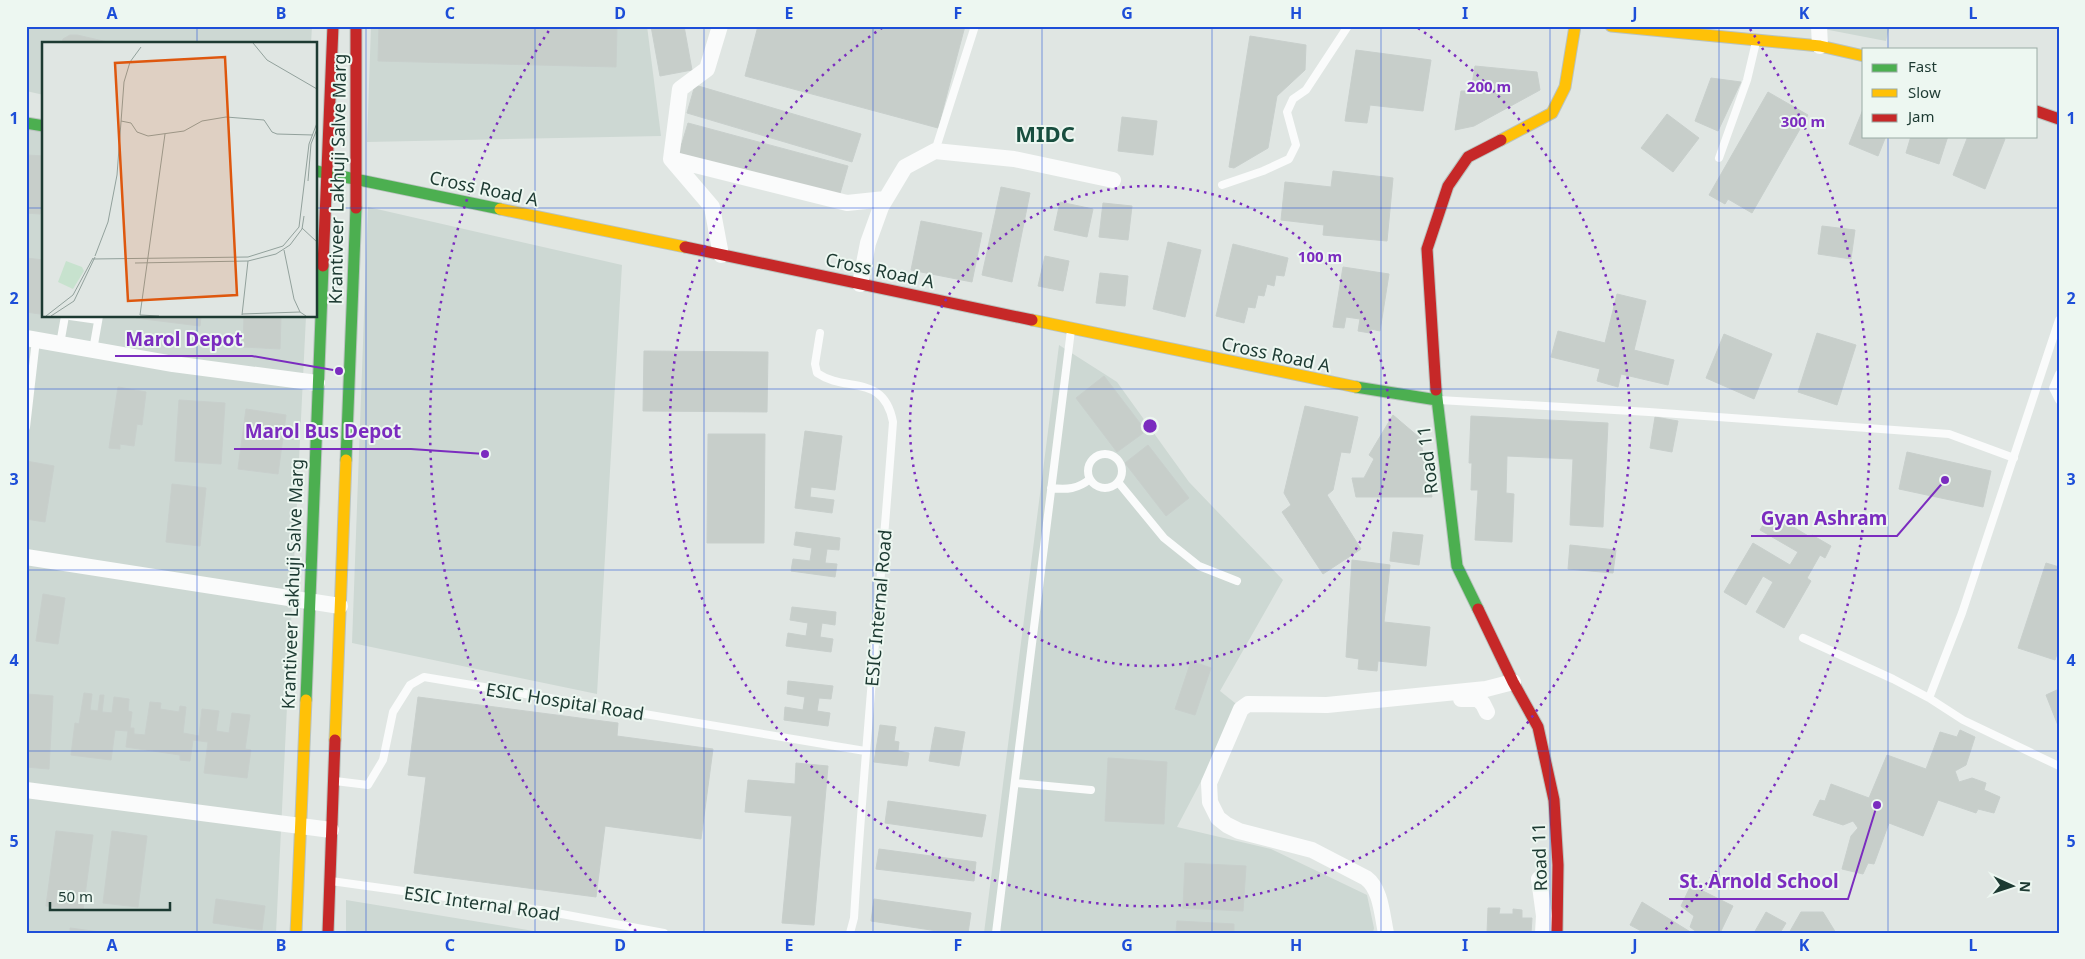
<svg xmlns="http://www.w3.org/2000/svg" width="2085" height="959" font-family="'Noto Sans',sans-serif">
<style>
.built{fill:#cdd8d3}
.building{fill:#c7ceca;stroke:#c8cfcc}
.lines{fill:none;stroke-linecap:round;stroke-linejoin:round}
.fast-casing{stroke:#b9c3bf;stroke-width:13}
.slow-casing{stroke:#b9c3bf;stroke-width:13}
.jam-casing{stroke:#b9c3bf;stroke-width:13}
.lane{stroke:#fafbfb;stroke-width:8}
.street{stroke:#fafbfb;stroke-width:16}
.fast{stroke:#4caf50;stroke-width:11}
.slow{stroke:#ffc107;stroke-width:11}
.jam{stroke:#c62828;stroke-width:11}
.grid{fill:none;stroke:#1d4ed8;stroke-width:1;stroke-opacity:0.55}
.ring{fill:none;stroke:#7b2cbf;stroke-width:2.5;stroke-dasharray:2.5 5}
.labels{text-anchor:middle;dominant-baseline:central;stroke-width:4;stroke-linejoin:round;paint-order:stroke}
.street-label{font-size:18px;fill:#1d3a32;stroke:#edf7f1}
.district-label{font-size:22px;font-weight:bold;fill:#184e3f;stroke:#edf7f1}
.inset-road{fill:none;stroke:#92a19c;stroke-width:1}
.view{fill:#de570e;fill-opacity:0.15;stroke:#de570e;stroke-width:2.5}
.inset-edge{fill:none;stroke:#1d3a32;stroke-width:2.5}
.centre{fill:#7b2cbf;stroke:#edf7f1;stroke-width:2.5}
.ring-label{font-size:15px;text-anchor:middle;font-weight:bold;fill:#7b2cbf;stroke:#edf7f1;stroke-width:4;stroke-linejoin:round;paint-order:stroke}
.leader{fill:none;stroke:#7b2cbf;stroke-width:2}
.callout-dot{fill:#7b2cbf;stroke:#edf7f1;stroke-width:2}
.callout-label{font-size:19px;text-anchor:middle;font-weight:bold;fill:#7b2cbf;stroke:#edf7f1;stroke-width:4;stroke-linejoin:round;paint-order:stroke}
.neatline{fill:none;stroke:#1d4ed8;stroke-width:2}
.grid-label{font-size:16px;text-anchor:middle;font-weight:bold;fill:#1d4ed8}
</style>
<rect width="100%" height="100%" fill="#e0e6e3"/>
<path class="built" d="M26,26H312L311,44H44V95L26,91Z
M371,26H647L661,136L367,142Z
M1808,26H1890L1886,41Z
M26,124L44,127V316H306L276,933H26Z
M368,207L622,265L597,694L352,643Z
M1059,345L1117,382L1189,482L1283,580L1220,691L1240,707L1177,827L1271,849L1367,895L1374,928L1373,933H984Z
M346,900L546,933H346Z"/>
<path class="building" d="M379,26H617L616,67L378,61Z
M651,26H684L692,70L660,76Z
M758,26H965L938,128L745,76Z
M70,35H77L116,44H62L63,39Z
M1250,36L1306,45L1305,70L1277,96L1268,148L1234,168L1229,167Z
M1356,50L1431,60L1423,111L1370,105L1367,123L1345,121Z
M1475,66L1537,72L1540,90L1474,126L1455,130L1461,91H1471Z
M1711,78L1741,82L1718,131L1695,121Z
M695,85L861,134L852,162L687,113Z
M1768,92L1808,115L1752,213L1728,199L1725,204L1709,195Z
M1864,107V136H1886L1878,156L1849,144Z
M1667,114L1699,138L1673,172L1641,148Z
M1122,117L1157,121L1153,155L1118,151Z
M688,123L848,166L839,197L679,153Z
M1911,136H1948L1939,164L1906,153Z
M1968,136H1998L2005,139L1985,189L1953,175Z
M26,155L44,156V178L40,214L26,213Z
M1333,171L1393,178L1387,241L1323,235L1324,225L1281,220L1285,182L1331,187Z
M1001,187L1030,193L1012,282L982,275Z
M1060,202L1093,209L1087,237L1054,230Z
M1103,203L1132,206L1128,240L1099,237Z
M921,221L982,233L972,282L911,270Z
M1822,226L1855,230L1851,259L1818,254Z
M1168,242L1201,250L1185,317L1153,309Z
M1233,244L1288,258L1284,276L1276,275L1274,286L1267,284L1264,296L1258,295L1255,308L1248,307L1244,323L1216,316Z
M1045,256L1069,261L1063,291L1038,286Z
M26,258L44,260V286L40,314L26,312Z
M1343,267L1389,274L1380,331L1371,329L1370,333L1358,331L1360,319L1346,317L1344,328L1333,327Z
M1100,273L1128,276L1125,306L1096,303Z
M1617,294L1646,301L1634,350L1674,360L1668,385L1621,374L1618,387L1597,381L1600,369L1551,357L1558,331L1605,343Z
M136,316H201L200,326L136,318Z
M244,316H281L280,349L243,347Z
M1817,333L1856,345L1837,405L1798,392Z
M1724,334L1772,354L1754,399L1706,378Z
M644,351L768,352L767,412L643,411Z
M1104,376L1146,431L1117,452L1076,398Z
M118,387L146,392L142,425L137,424L134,446L120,444V449L109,448Z
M179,400L225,403L221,464L175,461Z
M1305,406L1358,417L1350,453L1341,452L1333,490L1327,495L1361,549L1323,574L1282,512L1291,505L1284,493Z
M246,409L286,415L278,474L238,469Z
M1393,415L1420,438L1432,497H1356L1352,478H1364L1374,459L1369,455Z
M1471,416L1608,423L1603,527L1570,525L1573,459L1507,456L1506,493L1514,494L1512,542L1475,540L1478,490H1471L1472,463H1469Z
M1655,417L1678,421L1672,452L1650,448Z
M805,431L842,436L835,490L811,487L810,497L834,500L832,513L795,508Z
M708,434H765L764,543H707Z
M1148,445L1189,498L1166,516L1125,463Z
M1907,452L1991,471L1983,507L1899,489Z
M26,461L54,466L45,522L26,519Z
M172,484L206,488L200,546L166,542Z
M1770,513L1810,537L1812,535L1831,546L1825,558L1820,555L1807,578L1811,581L1784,628L1756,612L1773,582L1763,576L1746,605L1724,592L1753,543L1790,565L1798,552L1760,530Z
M796,532L840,538L839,550L827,549L825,563L837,564L835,577L791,571L793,559L810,561L812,548L794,545Z
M1393,532L1423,535L1419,565L1390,561Z
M1570,545L1616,550L1613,573L1568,569Z
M1352,560L1390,565L1384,622L1430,627L1426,666L1378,661L1377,671L1358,669L1359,659L1346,657Z
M2046,563L2059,567V648L2055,660L2018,648Z
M43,594L65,598L58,644L36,641Z
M792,607L836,612L835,625L822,623L820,637L833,639L831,652L786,646L788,633L806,636L808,623L790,620Z
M1191,661L1211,668L1195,715L1175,709Z
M788,681L833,686L831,699L819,698L817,711L830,713L828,726L784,720L785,707L803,710L805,697L787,694Z
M2059,689V728L2046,695Z
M84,693L92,694L90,710L98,711L100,695H104L102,712L112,713L114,697L129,699L128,711L132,712L130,728H134V734L145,735L150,702L161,703L160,709L179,712L180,706L186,707L183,733L199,736L202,709L219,711L216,731L229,733L232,713L250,715L245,749L251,750L247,778L204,773L208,742L193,740L190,761L180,760V755L126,747L128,731L115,730L111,760L71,755L75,723L79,724Z
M26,694L53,696L49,769L26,767Z
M418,697L618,723L617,736L713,749L701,839L605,826L596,897L414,873L426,777L408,775Z
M880,725L896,727L894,741L899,742L898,751L909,753L907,766L874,762Z
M935,727L965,732L959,766L929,761Z
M1960,730L1975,737L1966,765L1955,771L1959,782L1972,778L1986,783L1984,790L2000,797L1994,813L1978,809L1976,813L1938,800L1923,836L1889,823L1874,864L1868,863L1863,874L1842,869L1851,836L1858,828L1853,821L1843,825L1813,815L1820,800L1825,801L1831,784L1869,798L1887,755L1926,769L1940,732L1957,737Z
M1108,758L1167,762L1164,824L1105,821Z
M796,763L828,766L814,925L782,923L792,816L745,812L748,780L795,784Z
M888,801L986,815L982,837L885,823Z
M56,831L93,835L83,910L46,906Z
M112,831L147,836L138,907L103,903Z
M879,849L976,862L974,881L876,869Z
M1185,863L1246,866L1243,911L1183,908Z
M1691,885L1733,906L1720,933H1698L1690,927L1694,916L1681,906Z
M216,899L265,906L262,930L213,923Z
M874,899L971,913L968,933H951L871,921Z
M1642,902L1692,933H1645L1630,925Z
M1488,908H1500L1499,914H1513V909L1522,910V918H1532L1531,933H1487Z
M1766,912L1786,923L1780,933H1754Z
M1801,912H1823L1836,933H1789Z
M1177,921L1234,924V933H1176Z
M70,928L107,933H70Z"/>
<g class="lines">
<defs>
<path id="fast" d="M26,123L44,126
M316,171L500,209
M1356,387L1437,400
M1436,390L1457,566L1478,609
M346,460L356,208
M306,700L323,266"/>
<path id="slow" d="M1611,26L1820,46L1864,56
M1501,140L1552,113L1565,87L1575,26
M500,209L685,247
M1032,320L1356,387
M335,740L346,460
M296,933L306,700"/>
<path id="jam" d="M2036,111L2059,119
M356,208V26
M685,247L1032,320
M323,266L333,26
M1436,390L1427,249L1448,186L1468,157L1501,140
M1478,609L1513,682L1538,727L1554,800L1558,865L1557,933
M328,933L335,740"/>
</defs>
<use href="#fast" class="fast-casing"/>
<use href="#slow" class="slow-casing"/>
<use href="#jam" class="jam-casing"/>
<path class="lane" d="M935,151L975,26
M1719,158L1747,80L1756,42
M1222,185L1263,171L1289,159L1296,145L1287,112L1293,99L1306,90L1348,26
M70,316L98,320
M820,333L815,364L817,373C846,393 884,373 893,422C881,588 864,753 854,918L850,933
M60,344L65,316
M93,350L99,316
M2059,374L2053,388L2059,400
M1439,400L1649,412L1949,434L2014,458
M26,427L36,340
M1088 471a17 17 0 1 1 34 0a17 17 0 1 1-34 0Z
M1118,482L1164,538L1199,566L1237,581
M1051,488C1067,490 1078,489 1090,479
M1803,638L1893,679L1929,698L1963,720L2059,766
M1929,698L1962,613L2059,320
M335,781L368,785L383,760L393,712L410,685L424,677L865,751
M1015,783L1091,790
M331,881L540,910L664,933
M996,933L1071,330"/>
<path class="street" d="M720,26L707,69L680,89L671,159L712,207L721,255
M1819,26L1820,46
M671,159L847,203L885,199
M860,284L868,243L881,207L905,167L935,151L1014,159L1113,180
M26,338L173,364L317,383
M26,557L340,606
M1461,699H1478L1483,704L1487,712
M26,790L331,830
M1539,879L1544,916L1543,933
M1386,933C1382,915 1381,889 1366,878L1312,850L1239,831L1227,825L1218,818L1210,802L1209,783L1241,709L1248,704L1327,705L1486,689L1513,682"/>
<use href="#fast" class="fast"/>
<use href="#slow" class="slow"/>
<use href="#jam" class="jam"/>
</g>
<path class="grid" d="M197,26V44M366,26V933M535,26V933M704,26V933M873,26V933M1042,26V933M1212,26V933M1381,26V933M1550,26V933M1719,26V933M1888,26V49M1888,136V933M26,208H44M316,208H2059M197,316V933M26,389H2059M26,570H2059M26,751H2059"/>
<g class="ring">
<circle cx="1150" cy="426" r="240"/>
<path d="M1418 28A480 480 0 1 1 882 28"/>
<path d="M636 931A720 720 0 0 1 550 29M1750 29A720 720 0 0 1 1664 931"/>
</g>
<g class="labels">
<g class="street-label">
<text transform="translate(337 179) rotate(-89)">Krantiveer Lakhuji Salve Marg</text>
<text transform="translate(484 188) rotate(12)">Cross Road A</text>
<text transform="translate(880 270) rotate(12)">Cross Road A</text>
<text transform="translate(1276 354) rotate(12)">Cross Road A</text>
<text transform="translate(1427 460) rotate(-97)">Road 11</text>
<text transform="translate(292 584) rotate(-88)">Krantiveer Lakhuji Salve Marg</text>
<text transform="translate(878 608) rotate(-85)">ESIC Internal Road</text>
<text transform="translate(565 701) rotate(9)">ESIC Hospital Road</text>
<text transform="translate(1539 857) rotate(-92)">Road 11</text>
<text transform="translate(482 903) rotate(8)">ESIC Internal Road</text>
</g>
<g class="district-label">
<text x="1045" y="133">MIDC</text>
</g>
</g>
<g transform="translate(42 42)">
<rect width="275" height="275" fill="#e0e6e3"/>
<path d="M24,219L40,225L42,229L31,247L16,240Z" fill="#c7e2ce"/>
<path class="inset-road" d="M211,1L225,18L275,47M79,79L89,81L95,90L106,94L142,89L160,79L184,75L222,78L230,90L235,92L271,93M266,139L269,102L275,87M260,186L275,200M242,208L252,257L258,270M53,214L66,180L75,133L82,40L88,20L99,5M51,217L206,215L241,204L257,185L267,102L275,81M93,221L206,219L234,212L248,203L260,187L262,174M200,272L258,270L264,274M200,273L206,219M4,274L31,253L51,216M9,274L32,259L53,215M117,274L98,273L123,92"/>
<path class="view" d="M183,15L195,253L86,259L73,21Z"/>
<rect width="275" height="275" class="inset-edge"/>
</g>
<circle cx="1150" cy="426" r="8" class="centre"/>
<g class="ring-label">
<text x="1489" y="92">200 m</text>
<text x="1803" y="127">300 m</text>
<text x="1320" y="262">100 m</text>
</g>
<path class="leader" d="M339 371L252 356H115M485 454L411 449H234M1945 480L1897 536H1751M1877 805L1848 899H1669"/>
<g class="callout-dot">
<circle cx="339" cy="371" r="5"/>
<circle cx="485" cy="454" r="5"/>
<circle cx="1945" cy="480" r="5"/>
<circle cx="1877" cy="805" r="5"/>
</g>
<g class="callout-label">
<text x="184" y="346">Marol Depot</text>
<text x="323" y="438">Marol Bus Depot</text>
<text x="1824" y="525">Gyan Ashram</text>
<text x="1759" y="888">St. Arnold School</text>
</g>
<rect width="2085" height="959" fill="none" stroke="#edf7f1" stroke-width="55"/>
<rect x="1862" y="48" width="175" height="90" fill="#edf7f1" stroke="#9aaba5"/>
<rect x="1872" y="64" width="25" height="8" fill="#4caf50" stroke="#9aaba5"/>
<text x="1908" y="72" font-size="15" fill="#1d3a32">Fast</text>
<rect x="1872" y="89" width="25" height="8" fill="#ffc107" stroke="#9aaba5"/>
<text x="1908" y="98" font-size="15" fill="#1d3a32">Slow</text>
<rect x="1872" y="114" width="25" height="8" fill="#c62828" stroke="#9aaba5"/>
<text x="1908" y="122" font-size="15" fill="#1d3a32">Jam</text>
<g transform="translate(2012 886) rotate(93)" stroke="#edf7f1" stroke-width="4" paint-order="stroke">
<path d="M0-4L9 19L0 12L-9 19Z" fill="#1d3a32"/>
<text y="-8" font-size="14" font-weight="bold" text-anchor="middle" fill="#1d3a32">N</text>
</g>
<path d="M50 902v8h120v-8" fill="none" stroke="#1d3a32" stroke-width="2.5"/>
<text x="58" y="902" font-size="15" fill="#1d3a32" stroke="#edf7f1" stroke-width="4" paint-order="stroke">50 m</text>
<rect x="28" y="28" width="2030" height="904" class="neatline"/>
<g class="grid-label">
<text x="112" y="19">A</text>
<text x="281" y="19">B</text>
<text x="450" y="19">C</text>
<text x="620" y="19">D</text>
<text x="789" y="19">E</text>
<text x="958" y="19">F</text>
<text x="1127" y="19">G</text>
<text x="1296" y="19">H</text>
<text x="1465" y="19">I</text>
<text x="1635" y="19">J</text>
<text x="1804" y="19">K</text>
<text x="1973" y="19">L</text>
<text x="14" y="124">1</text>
<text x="2071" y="124">1</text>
<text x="14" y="304">2</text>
<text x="2071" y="304">2</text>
<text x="14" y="485">3</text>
<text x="2071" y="485">3</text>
<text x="14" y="666">4</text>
<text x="2071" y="666">4</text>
<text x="14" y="847">5</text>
<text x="2071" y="847">5</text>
<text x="112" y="951">A</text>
<text x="281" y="951">B</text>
<text x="450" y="951">C</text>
<text x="620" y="951">D</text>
<text x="789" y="951">E</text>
<text x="958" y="951">F</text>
<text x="1127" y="951">G</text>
<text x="1296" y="951">H</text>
<text x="1465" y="951">I</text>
<text x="1635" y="951">J</text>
<text x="1804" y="951">K</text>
<text x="1973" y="951">L</text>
</g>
</svg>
